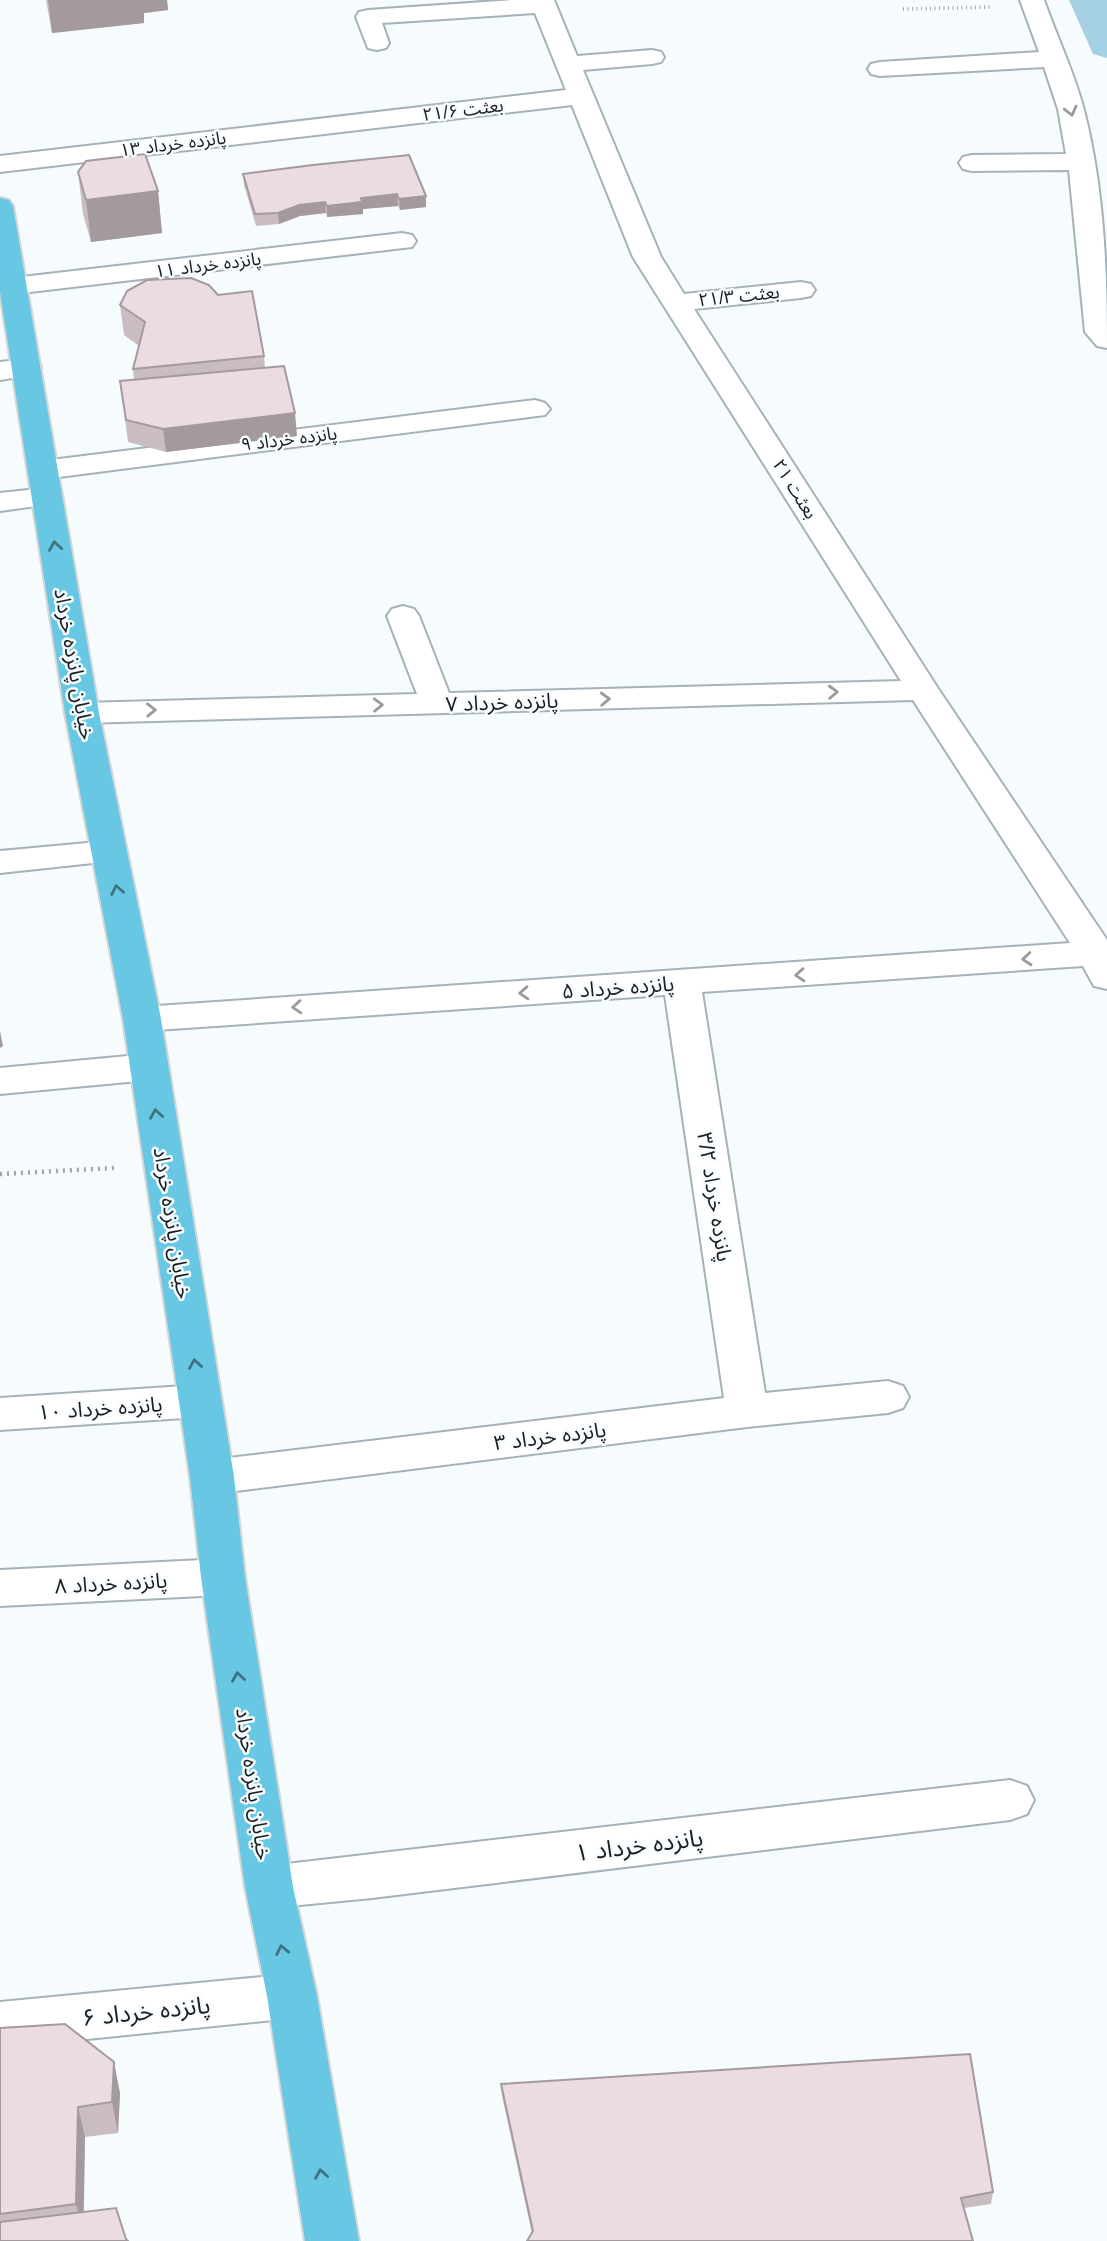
<svg xmlns="http://www.w3.org/2000/svg" width="1107" height="2241" font-family="Helvetica,'Noto Sans Arabic',sans-serif">
<style>
.lines{fill:none;stroke-linecap:round;stroke-linejoin:round}
.canal{fill:#a6d1e4;fill-rule:evenodd}
.minor-casing{stroke:#a5b2b8;stroke-width:4}
.major-casing{stroke:#d6d6d7;stroke-width:4}
.path-far1{stroke:#9ea4a6;stroke-width:3.5;stroke-dasharray:1 3.5;stroke-linecap:butt}
.path{stroke:#9ea4a6;stroke-width:4.5;stroke-dasharray:2 5;stroke-linecap:butt}
.minor{fill:#fff;fill-rule:evenodd}
.major{fill:#68c7e2;fill-rule:evenodd}
.wall{fill:#cabdc2}
.shaded-wall{fill:#a49a9e}
.building{fill:#ebdce1;stroke:#a49a9e;stroke-width:2}
.oneway{stroke:#989a9b}
.oneway2{stroke:#417282}
.labels{text-anchor:middle;dominant-baseline:central;stroke-width:5;stroke-linejoin:round;paint-order:stroke}
.far-street-label{font-size:18px;fill:#1a1e21;stroke:#f6fcfe}
.street-label{font-size:21px;fill:#1a1e21;stroke:#f6fcfe}
.near-street-label{font-size:24px;fill:#1a1e21;stroke:#f6fcfe}
</style>
<rect width="100%" height="100%" fill="#f6fcfe"/>
<g class="lines">
<path class="canal" d="M1069,0H1107V58L1093,54Z"/>
<defs>
<path id="minor" d="M512,0H554L577,56L652,50L661,52L664,57L661,62L652,64L583,70L661,257L684,294L801,282L811,284L815,290L811,296L801,298L694,309L939,690L1107,940V989L1094,986L1083,966L702,992L765,1393L888,1381L903,1386L909,1397L903,1408L888,1413L747,1427L212,1494L197,1489L190,1477L197,1465L212,1460L724,1398L665,995L142,1031L129,1028L123,1019L129,1010L142,1007L1070,943L913,700L82,723L70,720L65,713L70,706L82,703L417,694L387,616L392,609L403,606L414,609L419,616L449,693L901,681L633,257L572,105L0,172V156L566,90L535,13L382,23L389,43L386,48L377,50L368,48L356,17L359,12L368,10Z
M1020,0H1044C1057,37 1074,72 1084,110C1104,188 1107,269 1107,348L1097,346L1085,332L1069,170L972,171L963,169L959,163L963,157L972,155L1066,154L1058,109L1044,67L880,76L871,74L868,69L871,64L880,62L1039,52Z
M402,233L412,235L416,241L412,247L13,294L3,292L0,287L3,280L13,278Z
M27,359L37,362L41,368L37,374L0,380V362Z
M535,400L545,403L550,409L545,415L43,479L32,476L28,470L32,464L43,461Z
M47,488L58,491L62,497L58,503L0,511V493Z
M109,841L121,844L126,852L121,860L0,873V851Z
M149,1054L162,1058L168,1067L162,1076L149,1080L0,1094V1068Z
M200,1385L215,1390L221,1401L215,1412L200,1417L0,1430V1398Z
M223,1559L239,1564L245,1577L239,1590L223,1595L0,1606V1570Z
M1010,1780L1027,1786L1034,1800L1027,1814L1010,1820L372,1898L269,1908L252,1902L245,1887L252,1872L269,1866Z
M292,1974L310,1980L317,1996L310,2012L292,2018L0,2048V2002Z"/>
<path id="major" d="M0,198L9,200L13,206L99,713L161,1019L234,1477L245,1577L293,1887L317,1996L359,2241H305L267,1996L245,1887L201,1577L190,1477L123,1019L65,713L0,292Z"/>
</defs>
<use href="#minor" class="minor-casing"/>
<use href="#major" class="major-casing"/>
<path class="path-far1" d="M903,9L993,7"/>
<path class="path" d="M0,1174L114,1168"/>
<use href="#minor" class="minor"/>
<use href="#major" class="major"/>
</g>
<path class="wall" d="M46,0H167L168,10L144,13V23L52,33Z
M409,155L426,207L400,210L398,206L363,209V214L327,217L326,213L300,216L279,224L256,226L244,185L243,174Z
M78,172L158,191L162,233L91,242L83,214Z
M120,305L264,356L265,368L297,436L166,452L128,442L120,381L134,380L133,369L139,346L124,335Z
M0,2028L120,2093L118,2133L85,2137L84,2212L126,2239L0,2241Z
M501,2084L993,2192L991,2204L964,2208L532,2234L502,2096Z"/>
<path class="shaded-wall" d="M48,0H167L168,10L144,13V23L52,33Z
M158,191L162,233L91,242L86,200Z
M397,194L398,206L363,209V214L327,217V206L361,198Z
M426,196V207L400,210L399,199Z
M325,202L326,213L300,216L279,224L278,213L299,205Z
M295,413L297,436L166,452L163,429Z
M0,1031L3,1046L0,1048Z
M114,2062L120,2093L118,2133L112,2102Z
M78,2107L85,2137L83,2234L76,2204Z"/>
<path class="building" d="M145,154L158,191L86,200L78,172L86,161Z
M409,155L426,196L399,199L397,194L361,198L362,202L327,206L325,202L299,205L278,213L255,214L243,174L313,165Z
M191,278L209,285L218,295L252,291L264,356L133,369L145,322L120,305L127,291L147,280Z
M284,366L295,413L163,429L126,420L120,381Z
M65,2024L114,2062L112,2102L78,2107L76,2204L0,2214V2028Z
M970,2054L993,2192L961,2198L973,2241H527L533,2231L501,2084Z
M116,2208L126,2239L128,2241H0V2222Z"/>
<defs><path id="oneway-chevron" d="M-2-3.5L2.5 0L-2 3.5" fill="none" stroke-width="1.6" stroke-linecap="round" stroke-linejoin="round" transform="scale(1.75)"/></defs>
<g class="oneway">
<use href="#oneway-chevron" transform="translate(1071 111) rotate(76)"/>
<use href="#oneway-chevron" transform="translate(833 692) rotate(-2)"/>
<use href="#oneway-chevron" transform="translate(605 699) rotate(-2)"/>
<use href="#oneway-chevron" transform="translate(378 705) rotate(-1)"/>
<use href="#oneway-chevron" transform="translate(151 710) rotate(-1)"/>
<use href="#oneway-chevron" transform="translate(1027 959) rotate(175)"/>
<use href="#oneway-chevron" transform="translate(800 975) rotate(176)"/>
<use href="#oneway-chevron" transform="translate(524 993) rotate(176)"/>
<use href="#oneway-chevron" transform="translate(297 1007) rotate(176)"/>
</g>
<g class="oneway2">
<use href="#oneway-chevron" transform="translate(55 546) rotate(-99)"/>
<use href="#oneway-chevron" transform="translate(117 890) rotate(-101)"/>
<use href="#oneway-chevron" transform="translate(156 1114) rotate(-99)"/>
<use href="#oneway-chevron" transform="translate(195 1364) rotate(-99)"/>
<use href="#oneway-chevron" transform="translate(238 1677) rotate(-98)"/>
<use href="#oneway-chevron" transform="translate(282 1950) rotate(-102)"/>
<use href="#oneway-chevron" transform="translate(321 2174) rotate(-99)"/>
</g>
<g class="labels">
<g class="far-street-label">
<text transform="translate(463 110) rotate(-7)">بعثت ۲۱/۶</text>
<text transform="translate(173 144) rotate(-7)">پانزده خرداد ۱۳</text>
<text transform="translate(208 265) rotate(-7)">پانزده خرداد ۱۱</text>
<text transform="translate(739 296) rotate(-6)">بعثت ۲۱/۳</text>
<text transform="translate(289 439) rotate(-7)">پانزده خرداد ۹</text>
<text transform="translate(795 489) rotate(58)">بعثت ۲۱</text>
</g>
<g class="street-label">
<text transform="translate(75 664) rotate(80)">خیابان پانزده خرداد</text>
<text transform="translate(502 702) rotate(-2)">پانزده خرداد ۷</text>
<text transform="translate(618 987) rotate(-4)">پانزده خرداد ۵</text>
<text transform="translate(715 1197) rotate(81)">پانزده خرداد ۳/۲</text>
<text transform="translate(173 1223) rotate(81)">خیابان پانزده خرداد</text>
<text transform="translate(100 1408) rotate(-4)">پانزده خرداد ۱۰</text>
<text transform="translate(550 1436) rotate(-7)">پانزده خرداد ۳</text>
<text transform="translate(111 1583) rotate(-3)">پانزده خرداد ۸</text>
<text transform="translate(254 1784) rotate(82)">خیابان پانزده خرداد</text>
</g>
<g class="near-street-label">
<text transform="translate(639 1845) rotate(-7)">پانزده خرداد ۱</text>
<text transform="translate(146 2011) rotate(-6)">پانزده خرداد ۶</text>
</g>
</g>
</svg>
